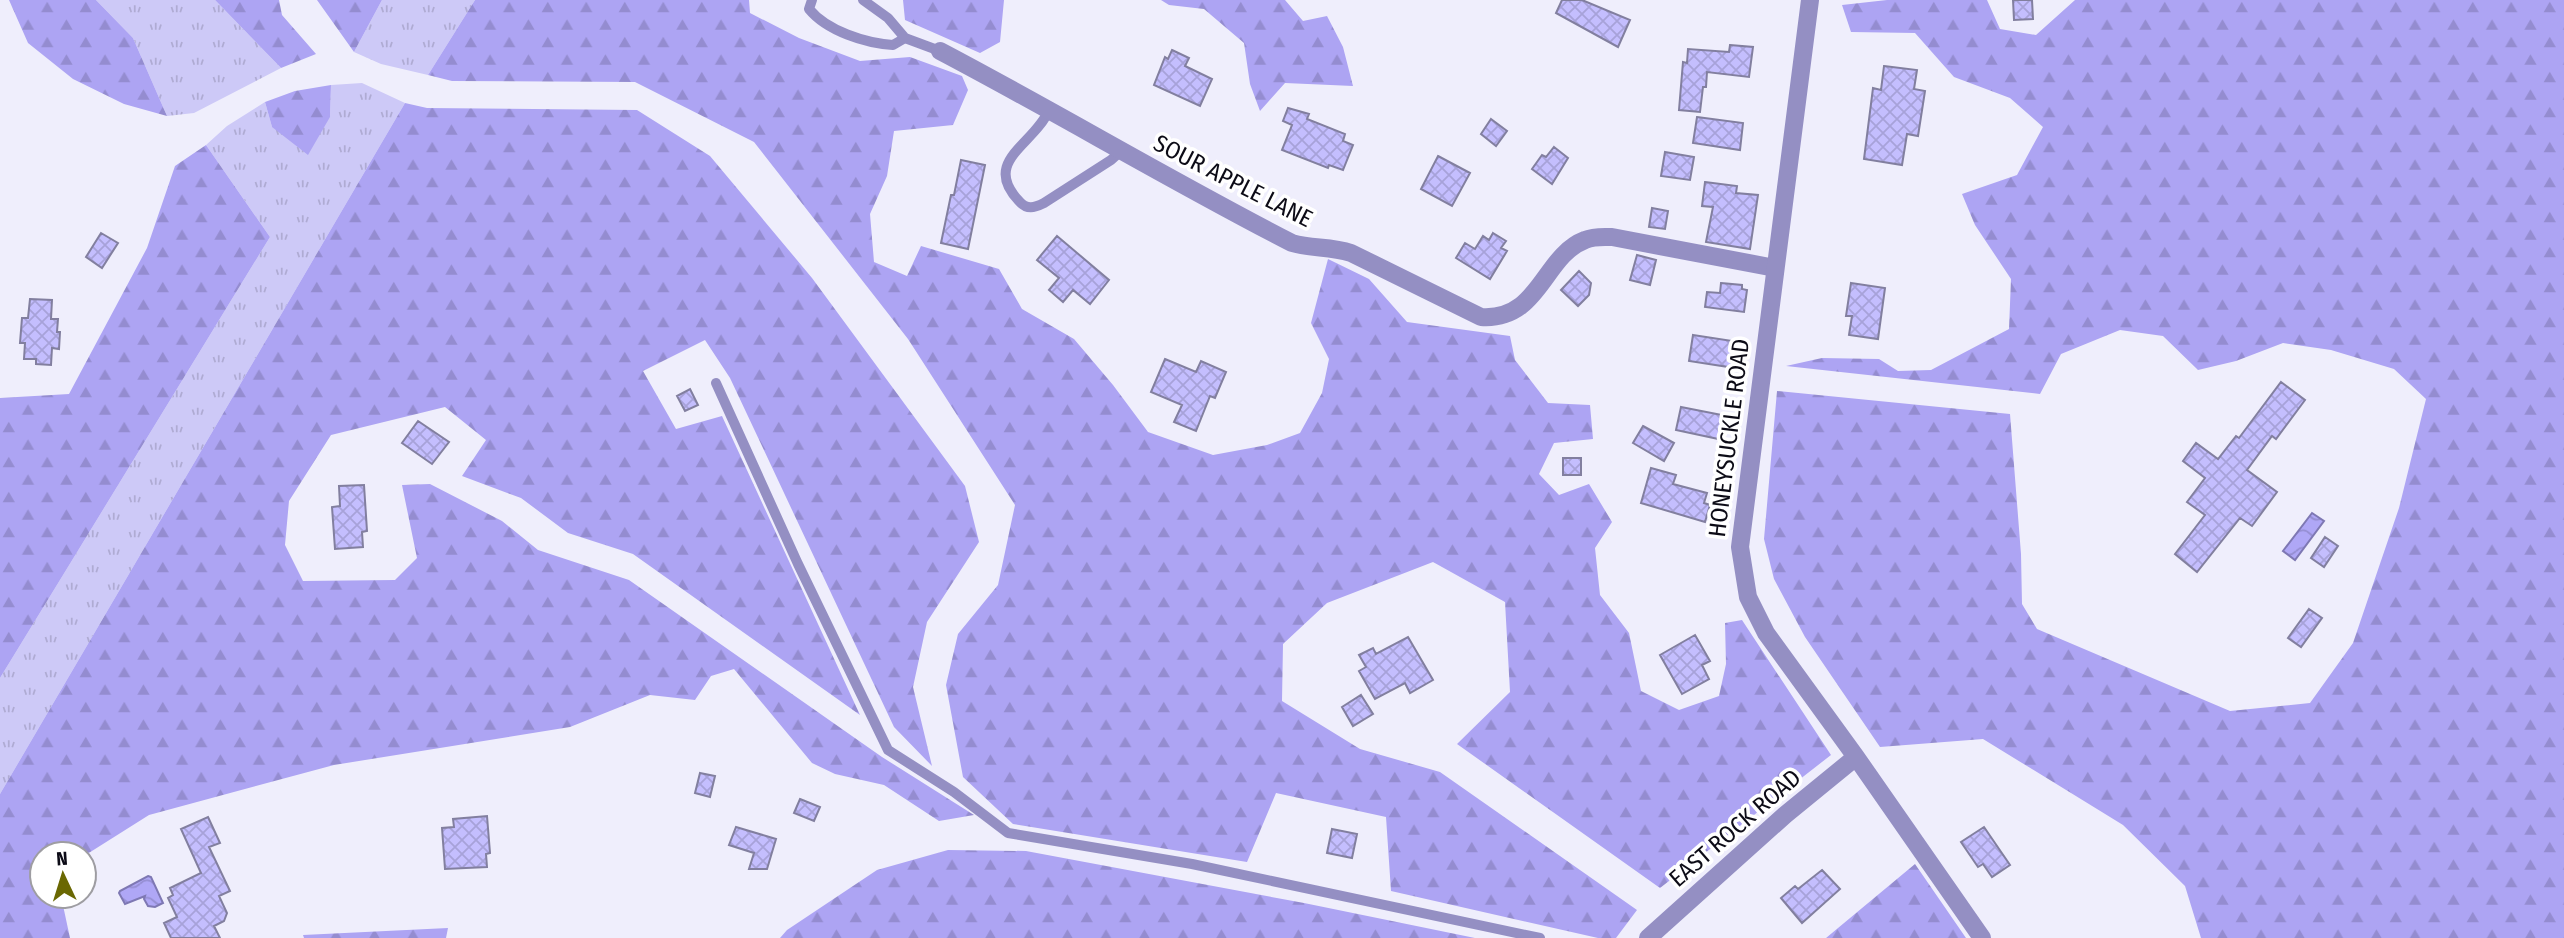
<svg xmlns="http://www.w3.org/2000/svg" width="2564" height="938" font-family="'Fira Sans Condensed',sans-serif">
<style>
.grass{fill:url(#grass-tufts)}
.forest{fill:url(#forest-firs)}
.water{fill:url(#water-waves);stroke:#7e78b3;stroke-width:2}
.building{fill:url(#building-cross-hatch);stroke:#827f9f;stroke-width:2}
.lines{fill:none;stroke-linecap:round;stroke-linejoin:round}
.service{stroke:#948fc3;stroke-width:10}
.minor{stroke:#948fc3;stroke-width:18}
.tertiary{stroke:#948fc3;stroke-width:18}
.labels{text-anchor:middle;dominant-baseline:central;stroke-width:7;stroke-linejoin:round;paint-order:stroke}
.street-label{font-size:24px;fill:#0c0b16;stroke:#fff}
</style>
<defs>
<pattern id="grass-tufts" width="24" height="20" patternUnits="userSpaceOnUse" patternTransform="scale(1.75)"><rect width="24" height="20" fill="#cdc9f7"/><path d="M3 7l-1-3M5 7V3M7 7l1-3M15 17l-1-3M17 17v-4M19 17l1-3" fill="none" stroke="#afabd3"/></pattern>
<pattern id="forest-firs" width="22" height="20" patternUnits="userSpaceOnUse" patternTransform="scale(1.75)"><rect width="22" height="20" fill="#ada4f3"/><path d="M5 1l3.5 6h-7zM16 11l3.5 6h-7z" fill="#948cd0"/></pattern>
<pattern id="water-waves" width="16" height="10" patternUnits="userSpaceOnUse" patternTransform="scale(1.75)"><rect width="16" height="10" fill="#afa7f6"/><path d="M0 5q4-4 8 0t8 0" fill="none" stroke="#958ed2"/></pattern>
<pattern id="building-cross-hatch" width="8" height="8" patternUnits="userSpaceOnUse" patternTransform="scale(1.75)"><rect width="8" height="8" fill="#c4befe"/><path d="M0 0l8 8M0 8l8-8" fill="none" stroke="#a7a2d9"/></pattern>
</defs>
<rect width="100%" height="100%" fill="#efeefc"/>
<path class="grass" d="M96,0H215L281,68L194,113L167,116L133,38Z
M382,0H475L428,75L381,64L354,52Z
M362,83L405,103L0,794V678L270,237L206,145L227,126L265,102L272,127L330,117L331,85Z"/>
<path class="forest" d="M9,0H96L133,38L167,116L124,104L73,79L28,43Z
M215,0H279L282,15L316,54L281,68Z
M317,0H382L354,52Z
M475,0H749L750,13L799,38L860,61L910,57L962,76L968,90L953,125L894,131L887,176L870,214L874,262L907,276L921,246L999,269L1022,309L1074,339L1113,385L1148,432L1213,455L1267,445L1300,433L1322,393L1329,359L1311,323L1328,259L1369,279L1407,322L1510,336L1515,360L1548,403L1590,405L1593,439L1554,443L1539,474L1559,495L1589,484L1612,522L1595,548L1600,595L1629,633L1641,691L1679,710L1719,696L1726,664L1725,623L1742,620L1831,755L1660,888L1457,744L1510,692L1505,602L1433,562L1327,603L1283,644L1282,701L1360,749L1440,772L1637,910L1616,938H1598L1391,891L1386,817L1276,793L1247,862L1013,824L963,777L946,685L958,634L998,585L1015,505L908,339L754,142L635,82L452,81L428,75Z
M903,0H1004L1000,42L980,53L905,20Z
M1161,0H1285L1303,21L1327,16L1343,47L1353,86L1285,83L1260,111L1250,84L1244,43L1204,9L1169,5Z
M1887,0H1987L2000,29L2036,35L2075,0H2564V938H2201L2185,886L2123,825L1983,739L1880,747L1805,637L1774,579L1764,539L1777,391L2010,414L2021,554L2022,604L2037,629L2230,711L2310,703L2353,643L2399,508L2426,399L2394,369L2331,350L2283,343L2236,361L2198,370L2163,336L2120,330L2061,354L2040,394L1786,366L1822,358L1879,359L1898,371L1931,370L2009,329L2011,279L1975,225L1962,194L2017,175L2043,127L2010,98L1954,77L1915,33L1851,32L1842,5Z
M331,85L330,117L308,155L272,127L265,102L295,91Z
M405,103L427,108L637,110L710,156L812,278L965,486L979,542L927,622L913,687L932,766L894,727L730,378L705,340L643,371L676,429L722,416L860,715L633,554L568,533L521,498L462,476L486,440L445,407L331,435L289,501L285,545L303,581L395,580L417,558L402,485L430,484L502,521L538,550L629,580L882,757L974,815L939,821L884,785L835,774L812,763L734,669L711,676L695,700L650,695L570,727L334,765L149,815L84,856L42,854V896H61L70,938H0V794Z
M206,145L270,237L0,678V398L69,394L147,248L175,166Z
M948,850L1026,851L1304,903L1475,938H780L787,930L877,870Z
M1915,864L1966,938H1826Z
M448,928L446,938H304L303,935Z"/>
<path class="water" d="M2312,513L2324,521L2295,560L2283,551Z
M148,876L151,877L163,903L155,907L148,906L144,899L145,896L125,904L119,893L120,891Z"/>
<path class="building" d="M1562,0H1582L1630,20L1618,47L1556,13Z
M2013,0H2032L2033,19L2014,20Z
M1730,45L1753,47L1749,77L1707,72L1706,87H1703L1700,112L1679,110L1683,62L1687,63L1688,49L1729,52Z
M1172,50L1189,58L1185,66L1212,79L1200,106L1154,85L1165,57L1168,59Z
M1884,66L1917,70L1914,89L1925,91L1918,136L1907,134L1902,165L1864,159L1873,88L1881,90Z
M1288,108L1309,114L1307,119L1345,134L1343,141L1353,145L1343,170L1329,165L1328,168L1282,150L1292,125L1283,121Z
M1697,117L1743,123L1740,150L1693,143Z
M1491,119L1507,131L1496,146L1481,134Z
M1554,147L1568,158L1552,184L1532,169L1542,155L1546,157Z
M1665,152L1694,157L1690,180L1661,176Z
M1438,156L1470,173L1452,206L1421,189Z
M961,160L985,165L968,249L941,243L951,195H954Z
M1705,182L1737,186L1736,193L1758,195L1750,249L1706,242L1713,207L1702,206Z
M1652,208L1668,211L1665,229L1649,227Z
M101,233L118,243L102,268L86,257Z
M1493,233L1506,241L1501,248L1507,251L1490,279L1456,258L1465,243L1475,249L1483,236L1489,240Z
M1057,236L1109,280L1090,304L1073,290L1063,302L1049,290L1059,278L1037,260Z
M1637,255L1656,260L1650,285L1630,280Z
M1579,271L1591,283L1589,295L1578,306L1561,290Z
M1721,283L1742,285V289L1747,290L1744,312L1705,307L1707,292L1720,293Z
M1851,283L1885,288L1878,339L1849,335L1852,316H1846Z
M30,299L52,300L51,319H58L57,332H60L59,349L52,348L51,365L36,364V359H24L25,343H20L22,318H28Z
M1693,335L1739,342L1735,368L1689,361Z
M1165,359L1196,372L1201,361L1226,372L1215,398L1210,396L1196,431L1174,422L1182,405L1151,392Z
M2281,382L2305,400L2276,439L2272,436L2247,470L2277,492L2252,526L2240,518L2197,572L2175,554L2205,515L2187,502L2205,478L2183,461L2196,443L2218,459L2236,436L2239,438Z
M690,389L698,405L685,411L677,396Z
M1681,407L1727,416L1723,440L1676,430Z
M418,421L449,442L432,464L402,443Z
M1643,426L1674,443L1664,461L1633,443Z
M1563,458H1581V475H1563Z
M1651,468L1676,475L1673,484L1707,493L1704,503L1710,505L1705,522L1641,503Z
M364,485L367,531L362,532L363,547L335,549L332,507L340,506L339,486Z
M2325,537L2338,546L2324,567L2311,558Z
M2309,609L2322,618L2301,647L2288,638Z
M1695,635L1710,661L1702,665L1709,679L1682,694L1660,655Z
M1408,637L1433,680L1410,693L1405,683L1375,699L1359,671L1366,667L1359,655L1373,648L1376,654Z
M1361,695L1373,714L1353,726L1342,707Z
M700,773L715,776L710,797L695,793Z
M800,799L820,807L814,821L794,813Z
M487,816L490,853L486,854L487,867L445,869L442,828L454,827L453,819Z
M208,817L220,843L209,847L230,891L219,896L227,913L224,921L214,926L220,938H171L164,923L177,917L168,898L173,895L170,888L201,873L181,829Z
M736,827L776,839L767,869H749L754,853L729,845Z
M1984,827L2010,865L1992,877L1983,864L1978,867L1961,842Z
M1332,829L1357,834L1352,858L1327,853Z
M1822,870L1840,889L1802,923L1781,898L1795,886L1798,889Z"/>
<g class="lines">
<path class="service" d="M812,0L809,9C827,31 865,43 893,45L905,38
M863,0L888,18L905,38L940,51
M1049,110C1034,145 981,161 1019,201C1027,210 1034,208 1044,203L1111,160L1121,151
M716,383L798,564L888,750L954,792L1008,833L1192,864L1540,938"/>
<path class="minor" d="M940,51C1058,113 1173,182 1292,243C1312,249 1330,246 1351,253L1481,317C1540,321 1543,256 1585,240C1594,236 1603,237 1612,237L1775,268"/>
<path class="tertiary" d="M1810,0L1740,547L1748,597L1766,633L1856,757L1982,938
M1648,938L1785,815L1856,757"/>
</g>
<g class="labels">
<g class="street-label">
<text transform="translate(1233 181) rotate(27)">SOUR APPLE LANE</text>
<text transform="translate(1729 438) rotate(-83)">HONEYSUCKLE ROAD</text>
<text transform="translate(1735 828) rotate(-41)">EAST ROCK ROAD</text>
</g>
</g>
<g transform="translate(63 875) rotate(356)"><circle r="33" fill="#ffffff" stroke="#9e9da2" stroke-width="2"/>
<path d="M0-5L12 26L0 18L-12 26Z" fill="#6a6802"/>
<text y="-10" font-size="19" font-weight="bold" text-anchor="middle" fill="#0c0b16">N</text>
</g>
</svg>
